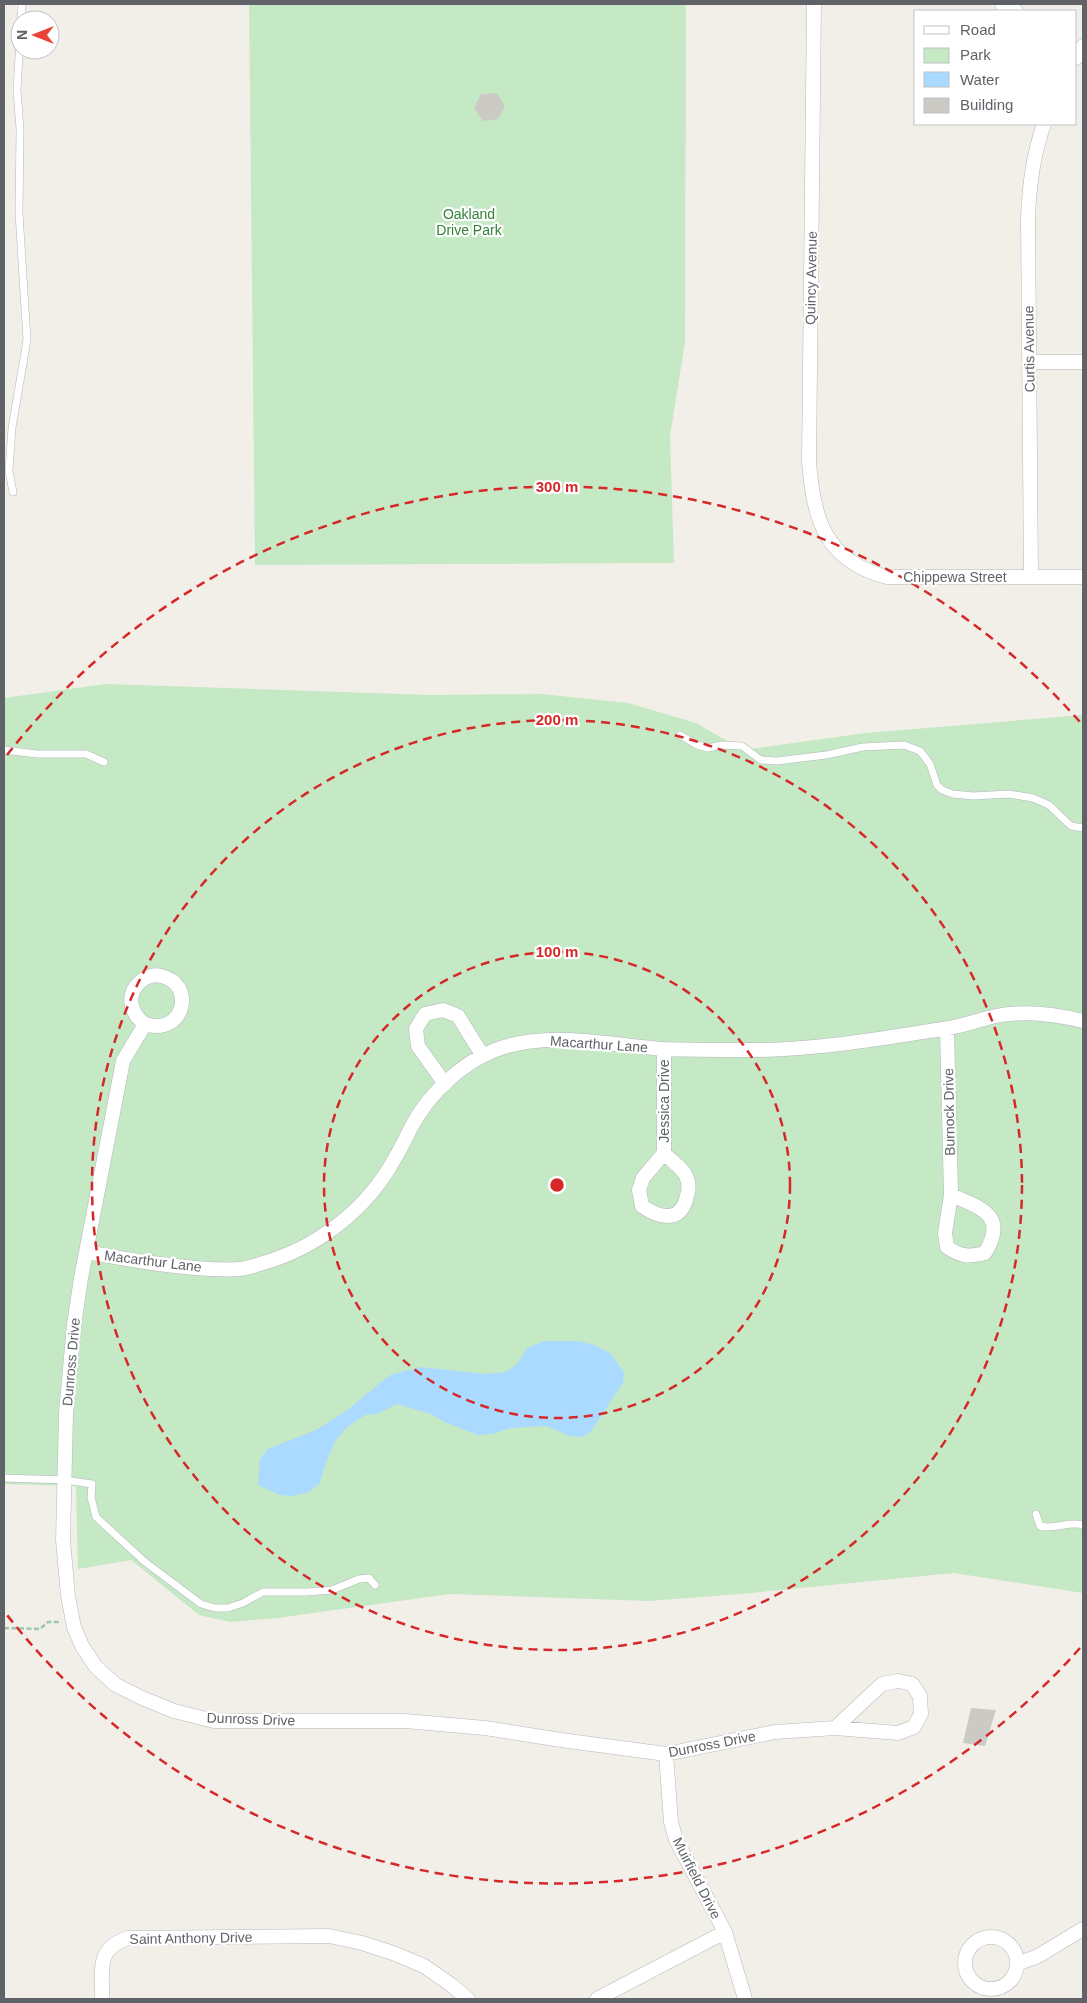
<svg xmlns="http://www.w3.org/2000/svg" width="1087" height="2003" font-family="Arial,sans-serif">
<style>
.green{fill:#c5e8c5}
.water{fill:#aadaff}
.building{fill:#cccac5}
.lines{fill:none;stroke-linecap:round;stroke-linejoin:round}
.service-casing{stroke:#b5b8bc;stroke-width:8}
.minor-casing{stroke:#b5b8bc;stroke-width:15}
.path{stroke:#9cc7a9;stroke-width:2.5;stroke-dasharray:5 2.5;stroke-linecap:butt}
.service{stroke:#fff;stroke-width:7}
.minor{stroke:#fff;stroke-width:14}
.ring{fill:none;stroke:#d62828;stroke-width:2.5;stroke-dasharray:9 6}
.labels{text-anchor:middle;dominant-baseline:central;stroke-width:4.5;stroke-linejoin:round;paint-order:stroke}
.park-label{font-size:14px;fill:#348238;stroke:#fff}
.street-label{font-size:14px;fill:#5f6368;stroke:#fff}
.centre{fill:#d62828;stroke:#fff;stroke-width:2.5}
.ring-label{font-size:15px;text-anchor:middle;font-weight:bold;fill:#d62828;stroke:#fff;stroke-width:4.5;stroke-linejoin:round;paint-order:stroke}
</style>
<rect width="100%" height="100%" fill="#f1efe8"/>
<path class="green" d="M249,4H686L685,342L670,436L674,563L255,565Z
M106,684L429,695L542,694L628,703L696,723L743,750L866,733L1083,715V1593L954,1573L740,1594L648,1601L450,1594L277,1618L230,1622L199,1615L131,1560L78,1569L76,1486L4,1484V698Z"/>
<path class="water" d="M545,1341H578L594,1345L610,1353L624,1372L623,1383L591,1431L583,1437L570,1436L546,1426L511,1428L492,1434L478,1435L447,1423L431,1414L397,1404L377,1414L365,1415L347,1427L336,1440L327,1459L320,1483L309,1492L293,1496L280,1495L258,1485L260,1459L268,1449L316,1430L346,1411L390,1375L421,1367L484,1374L506,1372L517,1364L527,1348Z"/>
<path class="building" d="M497,93L505,106L498,119L483,121L474,108L481,94Z
M971,1708L996,1710L985,1746L963,1743Z"/>
<g class="lines">
<defs>
<path id="service" d="M21,20L22,4
M13,492L9,471L12,428L27,340L19,213L20,129L17,90L20,39
M680,735L697,745L708,748L722,745L742,746L761,760L777,761L826,755L863,747L904,745L920,751L930,764L937,785L942,790L953,794L973,796L1009,794L1033,798L1049,805L1071,826L1083,828
M4,750L37,754H86L104,762
M4,1478L64,1480L92,1484L91,1497L96,1517L145,1562L201,1604L215,1608H228L243,1603L263,1592H307L332,1590L359,1579L369,1578L375,1585
M1036,1514L1040,1526C1055,1530 1068,1521 1083,1525"/>
<path id="minor" d="M814,4L809,462C814,520 825,561 887,577H1083
M1002,4L1016,11
M1076,58L1083,46
M1029,362H1083
M1031,577L1028,219C1029,186 1033,155 1044,124
M145,1024C185,1037 196,983 161,976C154,974 145,977 140,982C125,995 131,1014 145,1024L123,1061L81,1278L74,1325L66,1413L63,1540L68,1596L74,1627L82,1646L96,1667L116,1685L142,1698L174,1711L214,1721H405L485,1728L561,1740L666,1754L775,1732L835,1728L898,1733L914,1727L921,1714L920,1696L912,1684L898,1681L882,1684L835,1728
M947,1029L951,1195L945,1233L947,1247C962,1257 968,1257 985,1253C1008,1215 981,1208 951,1195
M664,1049V1153L643,1178L639,1190L642,1206C661,1219 681,1223 687,1196C689,1190 689,1182 686,1176C683,1168 670,1160 664,1153
M445,1084L418,1046L416,1029L425,1014L443,1010L458,1016L483,1056
M86,1252C127,1259 169,1267 211,1269C220,1269 230,1270 239,1269C246,1269 253,1266 260,1264C317,1248 367,1210 395,1158C402,1147 407,1135 413,1124C430,1093 461,1064 493,1051C545,1029 608,1045 663,1049C692,1050 721,1050 751,1050C815,1050 879,1039 942,1029C961,1027 978,1020 996,1016C1025,1010 1055,1014 1083,1021
M666,1754L671,1822L676,1840L725,1932L745,1999
M965 1963a26 26 0 1 1 52 0a26 26 0 1 1-52 0Z
M1017,1964L1038,1956L1083,1929
M102,1999C103,1970 95,1949 128,1938L329,1936L362,1943L393,1953L424,1966L450,1984L468,1999
M597,1999L725,1932"/>
</defs>
<use href="#service" class="service-casing"/>
<use href="#minor" class="minor-casing"/>
<path class="path" d="M4,1628L40,1629L48,1622H59"/>
<use href="#service" class="service"/>
<use href="#minor" class="minor"/>
</g>
<g class="ring">
<circle cx="557" cy="1185" r="233"/>
<circle cx="557" cy="1185" r="465"/>
<path d="M1080 1648A698 698 0 0 1 7 1615M7 755A698 698 0 0 1 1080 722"/>
</g>
<g class="labels">
<g class="park-label">
<text x="469" y="214">Oakland<tspan x="469" dy="16">Drive Park</tspan></text>
</g>
<g class="street-label">
<text transform="translate(811 278) rotate(-89)">Quincy Avenue</text>
<text transform="translate(1029 349) rotate(-91)">Curtis Avenue</text>
<text x="955" y="577">Chippewa Street</text>
<text transform="translate(599 1044) rotate(4)">Macarthur Lane</text>
<text transform="translate(664 1101) rotate(-90)">Jessica Drive</text>
<text transform="translate(949 1112) rotate(-91)">Burnock Drive</text>
<text transform="translate(153 1261) rotate(7)">Macarthur Lane</text>
<text transform="translate(71 1362) rotate(-85)">Dunross Drive</text>
<text transform="translate(251 1719) rotate(2)">Dunross Drive</text>
<text transform="translate(712 1744) rotate(-11)">Dunross Drive</text>
<text transform="translate(697 1878) rotate(63)">Muirfield Drive</text>
<text transform="translate(191 1938) rotate(-1)">Saint Anthony Drive</text>
</g>
</g>
<circle cx="557" cy="1185" r="8" class="centre"/>
<g class="ring-label">
<text x="557" y="492">300 m</text>
<text x="557" y="725">200 m</text>
<text x="557" y="957">100 m</text>
</g>
<rect width="1087" height="2003" fill="none" stroke="#5f6368" stroke-width="10"/>
<rect x="914" y="10" width="162" height="115" fill="#ffffff" stroke="#bfc1c3"/>
<rect x="924" y="26" width="25" height="8" fill="#ffffff" stroke="#bfc1c3"/>
<text x="960" y="35" font-size="15" fill="#5f6368">Road</text>
<rect x="924" y="48" width="25" height="15" fill="#c5e8c5" stroke="#bfc1c3"/>
<text x="960" y="60" font-size="15" fill="#5f6368">Park</text>
<rect x="924" y="72" width="25" height="15" fill="#aadaff" stroke="#bfc1c3"/>
<text x="960" y="85" font-size="15" fill="#5f6368">Water</text>
<rect x="924" y="98" width="25" height="15" fill="#cccac5" stroke="#bfc1c3"/>
<text x="960" y="110" font-size="15" fill="#5f6368">Building</text>
<g transform="translate(35 35) rotate(270)"><circle r="24" fill="#ffffff" stroke="#bfc1c3"/>
<path d="M0-4L9 19L0 12L-9 19Z" fill="#ea4335"/>
<text y="-8" font-size="14" font-weight="bold" text-anchor="middle" fill="#5f6368">N</text>
</g>
</svg>
